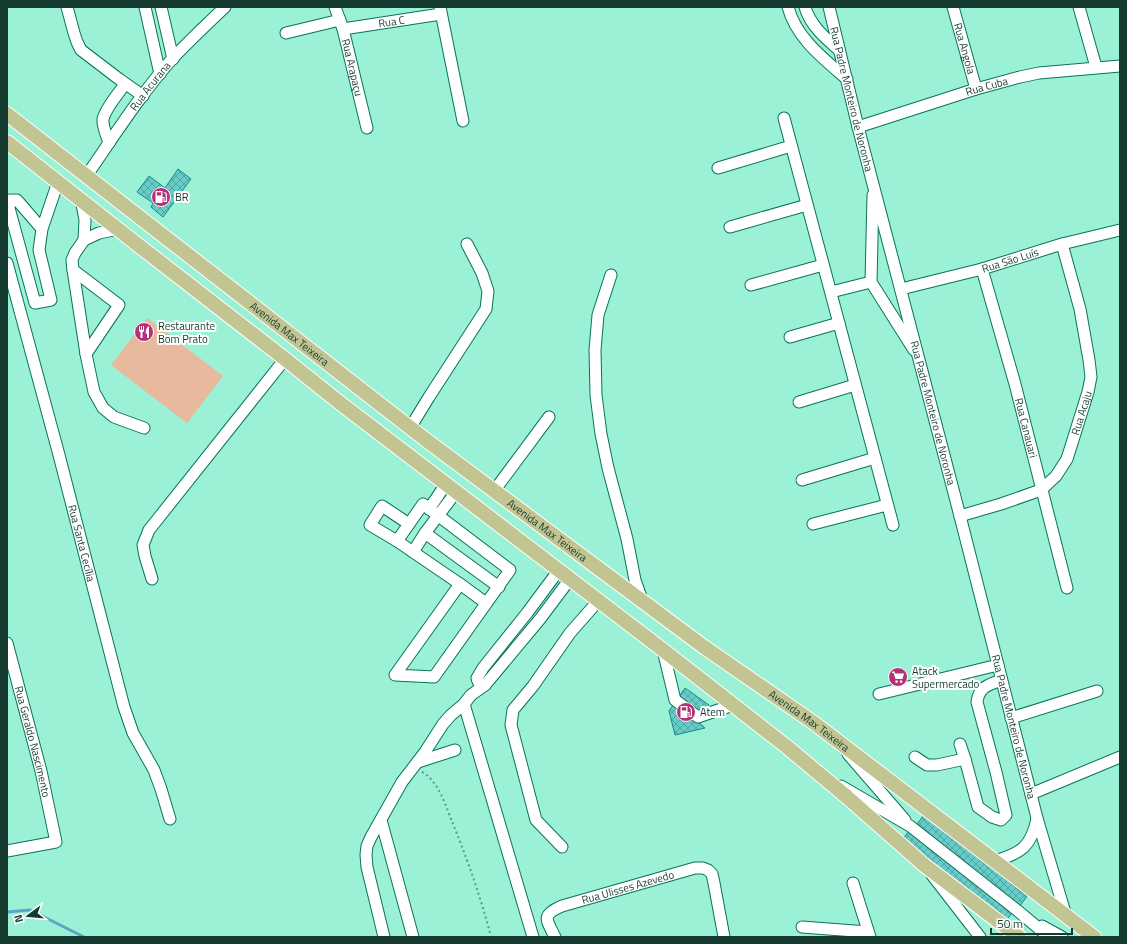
<svg xmlns="http://www.w3.org/2000/svg" width="1127" height="944" font-family="'Titillium Web',sans-serif">
<style>
.pitch{fill:#e8b99d}
.lines{fill:none;stroke-linecap:round;stroke-linejoin:round}
.stream{stroke:#61a3c5;stroke-width:3}
.building{fill:url(#building-cross-hatch);stroke:#188a87}
.minor-casing{stroke:#08735c;stroke-width:13}
.major-casing{stroke:#fff;stroke-width:16}
.path{stroke:#5a9a87;stroke-width:2;stroke-dasharray:2 3;stroke-linecap:butt}
.minor{stroke:#fff;stroke-width:11}
.major{stroke:#c2c592;stroke-width:14}
.labels{text-anchor:middle;dominant-baseline:central;stroke-width:4;stroke-linejoin:round;paint-order:stroke}
.street-label{font-size:11px;fill:#153b30;stroke:#fefefe}
.poi-label{font-size:11px;fill:#153b30;stroke:#fefefe;text-anchor:start}
</style>
<defs>
<pattern id="building-cross-hatch" width="8" height="8" patternUnits="userSpaceOnUse"><rect width="8" height="8" fill="#67cbc7"/><path d="M0 0l8 8M0 8l8-8" fill="none" stroke="#54a6a2"/></pattern>
</defs>
<rect width="100%" height="100%" fill="#9af1d6"/>
<path class="pitch" d="M147,318L223,376L187,423L111,365Z"/>
<g class="lines">
<path class="stream" d="M7,912L30,910L84,937"/>
</g>
<path class="building" d="M178,169L191,179L163,217L151,207L153,203L137,192L149,176L165,188Z
M685,688L709,705L697,721L705,728L675,735L669,711Z
M924,815L1027,896L1020,906L917,824Z
M909,831L1012,913L1005,922L902,840Z"/>
<g class="lines">
<defs>
<g id="minor">
<path d="M67,7L74,33L77,42L81,50L119,79L143,96"/>
<path d="M145,7L160,74"/>
<path d="M161,7L173,59"/>
<path id="s1" d="M335,7L343,29L367,128"/>
<path d="M440,7L463,121"/>
<path d="M788,7C796,38 824,59 847,79"/>
<path d="M805,7C810,25 825,38 839,50"/>
<path id="s2" d="M829,7L858,127L960,516L1037,818L1066,916"/>
<path id="s3" d="M953,7L976,89"/>
<path d="M1079,7L1096,67"/>
<path id="s4" d="M343,29L441,14"/>
<path d="M286,33L340,20"/>
<path d="M784,118L893,525"/>
<path id="s5" d="M858,127L976,89L1020,77L1039,73L1120,66"/>
<path d="M109,143C107,136 102,126 103,119C106,107 119,93 125,84"/>
<path d="M718,168L791,146"/>
<path id="s6" d="M87,175C114,136 140,95 172,59C189,41 207,24 225,7"/>
<path d="M873,195L871,282L914,350"/>
<path d="M81,199L85,220L84,240"/>
<path d="M730,227L807,205"/>
<path d="M42,229L17,200H10L9,208L35,303L51,300L39,250L42,229L58,182"/>
<path d="M118,229L99,233L84,240L75,253L72,260L73,270L86,354L94,392L103,408L114,417L144,428"/>
<path id="s7" d="M7,263L59,455L124,707L133,733L154,770L161,789L170,819"/>
<path id="s8" d="M982,269L1015,384L1067,588"/>
<path d="M73,270L119,305L86,354"/>
<path d="M611,275L598,315L595,350L596,395L601,434L608,468L627,539L635,580L642,600"/>
<path d="M751,285L823,265"/>
<path id="s9" d="M901,289L982,269L1062,244L1120,230"/>
<path d="M831,292L871,282"/>
<path d="M790,337L839,323"/>
<path d="M799,402L855,385"/>
<path d="M410,428L429,397L486,309L488,291L482,273L467,244"/>
<path d="M802,480L875,458"/>
<path d="M494,491L549,417"/>
<path d="M423,504L510,570L434,677L395,675L460,584L397,541L370,525L382,506L409,524Z"/>
<path d="M429,509L446,484"/>
<path id="s10" d="M960,516L1001,504L1041,490L1056,476L1067,459L1088,392L1091,377L1089,360L1080,309L1062,244"/>
<path d="M813,524L887,505"/>
<path d="M425,533L456,492"/>
<path d="M397,541L409,524"/>
<path d="M413,552L425,533L499,587"/>
<path d="M152,579L145,556L143,545L149,530L285,359"/>
<path d="M460,584L486,603"/>
<path id="s11" d="M7,643L41,771L56,842L7,851"/>
<path d="M663,650L675,700L698,717L733,705"/>
<path d="M485,685C480,685 478,683 477,678L483,668L527,613L559,570"/>
<path d="M879,694L998,665"/>
<path d="M464,704L533,937"/>
<path d="M1011,718L1097,691"/>
<path d="M960,744L965,759"/>
<path d="M848,754L905,820"/>
<path d="M915,757L927,765H937L965,759L978,807L992,817L1001,820L1006,815L996,772L977,702C979,686 989,685 1001,680"/>
<path d="M418,762L455,750"/>
<path d="M841,786L910,826L1018,911L1049,937"/>
<path d="M1031,794L1120,757"/>
<path d="M381,820L413,937"/>
<path d="M562,847L536,820L511,725L513,710L533,686L570,633L599,600"/>
<path d="M995,861C1021,853 1031,847 1037,819"/>
<path d="M932,875L980,937"/>
<path d="M853,883L870,937"/>
<path d="M1042,926L1062,937"/>
<path d="M802,927L868,932"/>
<path d="M384,937L367,867L366,855L367,846L371,837L402,782L425,752L443,724L451,715L464,704L471,695L485,685L540,619L570,579"/>
<path id="s12" d="M555,937C546,919 541,915 562,906L695,868H703L708,870L712,874L714,883L724,937"/>
</g>
<g id="major">
<path id="s13" d="M7,114L426,440L704,647L814,723L1094,937"/>
<path d="M7,142L138,245L285,359L340,403L663,650L787,747L847,797L924,865L1019,937"/>
</g>
</defs>
<use href="#minor" class="minor-casing"/>
<use href="#major" class="major-casing"/>
<path class="path" d="M422,772C439,781 446,807 453,824C468,861 481,898 491,937"/>
<use href="#minor" class="minor"/>
<use href="#major" class="major"/>
</g>
<defs>
<symbol id="fuel-disc" viewBox="-11 -11 22 22"><circle r="9.5" fill="#b53177" stroke="#fefefe"/><path d="M-5.5-6h7V0h2V4h1.3V-2.5L3-4.5l.8-.8L6-3V5H2.5V1h-1V6h-7ZM-4.2-4.7v3.2H.2V-4.7Z" fill="#fff"/></symbol>
<symbol id="restaurant-disc" viewBox="-11 -11 22 22"><circle r="9.5" fill="#b53177" stroke="#fefefe"/><path d="M-5-6h1v4h1v-4h1v4h1v-4h1v5L-1.5 .5V6h-2V.5L-5-1ZM5-6V6H3V1.5H1.5Q1.5-4 5-6Z" fill="#fff"/></symbol>
<symbol id="supermarket-disc" viewBox="-11 -11 22 22"><circle r="9.5" fill="#b53177" stroke="#fefefe"/><path d="M-6-5.5h2.5l.6 2H6L4.5 2H-2.5L-4.4-4H-6ZM-1.5 3.2a1.3 1.3 0 1 0 .1 0ZM3 3.2a1.3 1.3 0 1 0 .1 0Z" fill="#fff"/></symbol>
</defs>
<g fill-rule="evenodd">
<use href="#fuel-disc" x="150" y="186" width="22" height="22"/>
<use href="#restaurant-disc" x="133" y="321" width="22" height="22"/>
<use href="#supermarket-disc" x="887" y="666" width="22" height="22"/>
<use href="#fuel-disc" x="675" y="701" width="22" height="22"/>
</g>
<g class="labels">
<g class="street-label">
<text stroke="none"><textPath href="#s4" startOffset="49">Rua C</textPath></text>
<text stroke="none"><textPath href="#s3" startOffset="43">Rua Angola</textPath></text>
<text stroke="none"><textPath href="#s1" startOffset="63">Rua Arapaçu</textPath></text>
<text stroke="none"><textPath href="#s6" startOffset="109">Rua Acurana</textPath></text>
<text stroke="none"><textPath href="#s5" startOffset="135">Rua Cuba</textPath></text>
<text stroke="none"><textPath href="#s2" startOffset="95">Rua Padre Monteiro de Noronha</textPath></text>
<text stroke="none"><textPath href="#s9" startOffset="113">Rua São Luís</textPath></text>
<text stroke="none"><textPath href="#s13" startOffset="358">Avenida Max Teixeira</textPath></text>
<text stroke="none"><textPath href="#s2" startOffset="419">Rua Padre Monteiro de Noronha</textPath></text>
<text stroke="none"><textPath href="#s10" startOffset="174">Rua Acaju</textPath></text>
<text stroke="none"><textPath href="#s8" startOffset="165">Rua Canauari</textPath></text>
<text stroke="none"><textPath href="#s13" startOffset="682">Avenida Max Teixeira</textPath></text>
<text stroke="none"><textPath href="#s7" startOffset="290">Rua Santa Cecília</textPath></text>
<text stroke="none"><textPath href="#s13" startOffset="1006">Avenida Max Teixeira</textPath></text>
<text stroke="none"><textPath href="#s2" startOffset="743">Rua Padre Monteiro de Noronha</textPath></text>
<text stroke="none"><textPath href="#s11" startOffset="102">Rua Geraldo Nascimento</textPath></text>
<text stroke="none"><textPath href="#s12" startOffset="109">Rua Ulisses Azevedo</textPath></text>
</g>
<g class="poi-label">
<text x="175" y="197">BR</text>
<text x="158" y="326">Restaurante<tspan x="158" dy="13">Bom Prato</tspan></text>
<text x="912" y="671">Atack<tspan x="912" dy="13">Supermercado</tspan></text>
<text x="700" y="712">Atem</text>
</g>
</g>
<rect width="1127" height="944" fill="none" stroke="#153b30" stroke-width="16"/>
<g transform="translate(28 916) rotate(254)" stroke="#fefefe" stroke-width="3" paint-order="stroke">
<path d="M0-3L7 15L0 10L-7 15Z" fill="#153b30"/>
<text y="-6" font-size="11" font-weight="bold" text-anchor="middle" fill="#153b30">N</text>
</g>
<path d="M991 928v6h81v-6" fill="none" stroke="#153b30" stroke-width="2"/>
<text x="997" y="928" font-size="12" fill="#153b30" stroke="#fefefe" stroke-width="3" paint-order="stroke">50 m</text>
</svg>
